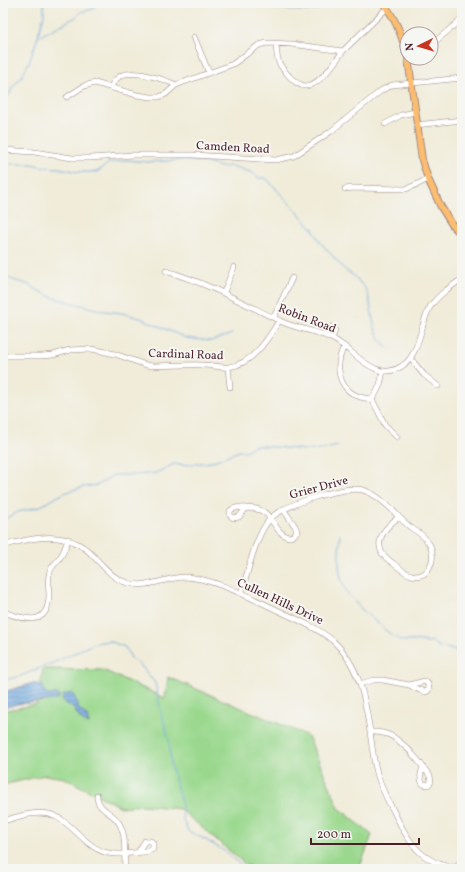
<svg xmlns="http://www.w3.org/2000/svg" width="465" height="872" font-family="Vollkorn,serif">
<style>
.grass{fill:#9ad88d;stroke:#727c5c}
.water{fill:url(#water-rules);stroke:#5c6284}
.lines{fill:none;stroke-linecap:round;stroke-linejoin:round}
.stream{stroke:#6da6dd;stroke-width:1}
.minor-casing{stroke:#9d8682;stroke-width:6}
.major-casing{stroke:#9d8682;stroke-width:8}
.minor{stroke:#fff;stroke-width:5}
.major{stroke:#fcbd6f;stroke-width:6}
.labels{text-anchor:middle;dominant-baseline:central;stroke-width:4;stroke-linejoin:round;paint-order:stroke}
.street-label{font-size:12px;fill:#4a1f2b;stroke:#f6f6f2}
</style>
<defs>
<pattern id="water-rules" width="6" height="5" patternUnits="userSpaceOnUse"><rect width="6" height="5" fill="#6da6dd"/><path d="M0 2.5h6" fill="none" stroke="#5c87b3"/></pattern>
</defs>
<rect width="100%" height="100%" fill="#f6f6f2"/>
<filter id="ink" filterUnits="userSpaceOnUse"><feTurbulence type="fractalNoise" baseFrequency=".025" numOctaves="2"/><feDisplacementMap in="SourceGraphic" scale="8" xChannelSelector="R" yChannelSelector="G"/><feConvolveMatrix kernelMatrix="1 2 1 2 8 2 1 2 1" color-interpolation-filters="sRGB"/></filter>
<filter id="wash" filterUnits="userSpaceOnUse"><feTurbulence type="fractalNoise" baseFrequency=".012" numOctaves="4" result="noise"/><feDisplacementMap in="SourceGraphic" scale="16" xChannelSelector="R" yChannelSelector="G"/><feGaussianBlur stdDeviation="0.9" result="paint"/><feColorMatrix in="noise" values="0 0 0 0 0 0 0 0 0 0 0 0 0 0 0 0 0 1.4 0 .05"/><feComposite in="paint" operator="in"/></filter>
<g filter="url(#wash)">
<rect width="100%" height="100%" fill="#f0ecd9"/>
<path class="grass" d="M43,669L103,670L165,698L168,677L308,736L339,808L372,835L359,869H256L245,864L180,809L144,805L121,807L64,778L45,775L3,785V711L37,704Z"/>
<path class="water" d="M33,683L42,685L44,691L48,695L56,694L59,695V698L56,700L18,704L3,708V692Z
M72,693L78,703V708L87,716L89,724L81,720L73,708L64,702L62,699L63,695Z"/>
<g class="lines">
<path class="stream" d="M268,3H271L277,9C291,9 307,13 320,9
M38,35L44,15V3
M3,105L13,87L22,76L29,62L38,37L76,17L81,12L93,9L97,4L99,3
M3,164H5
M11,164H32L44,167L58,168L79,172H97L109,163L127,160L148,162L180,160L204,162L221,167L232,166L253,173L258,178H266L313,229L320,242L345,270L354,276L366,289L369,298L374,326L379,338L387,348
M3,274L13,280L27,284L39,291L54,298L104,311L122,313L140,318L186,338L211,341L232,334
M3,520L18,512L39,507L64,493L83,487L98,485L113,475H135L156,473L174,464L183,465L211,462L239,451H246L254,446H263L306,450H321L338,446
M340,535C337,578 338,590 373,619C381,626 390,635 400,640C409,643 419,638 427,643L432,641L437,646L462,652
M3,680L18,677L55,662L95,643L109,641L125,647L131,658L143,668L155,683L161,712L169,740L171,766L182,806L183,820L188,831L206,840L226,852L242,866L257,867L260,869
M456,865L462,857"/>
</g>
</g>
<g filter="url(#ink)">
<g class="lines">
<defs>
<path id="minor" d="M194,37L209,73
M276,44C277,62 278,64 290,77C294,81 299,86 306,86C319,86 336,61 343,51
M431,45L462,19
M111,86C114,82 116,78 122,75C135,70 164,79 176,85
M67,97L84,86L95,83L137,95L151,97H159L166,94L176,85L233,64L259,45L267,43L291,44L343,51L387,8
M385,124L401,115L415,112
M416,125L462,120
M3,150L34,152L72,158H91L133,155H193L276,160L294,156L330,132L382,90L392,85L462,78
M345,189L353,188L406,189L418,184L428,179
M166,271C207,283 241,302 280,321C296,329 315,330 331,338C348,346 359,362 376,369C384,373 395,371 402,366C420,355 420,324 430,307C438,295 450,287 462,279
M224,292L234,267
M274,317L292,278
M324,335L328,328L333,327L335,331L332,338
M344,346C332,372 341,397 372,399C379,391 381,382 383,371
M3,356H42L53,355L70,350L92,349L115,354L146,365L153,366C170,366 186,364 203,365C211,365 220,368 228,367C252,365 268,339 279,321
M411,359L424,375L438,386
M228,367L230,387
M372,399L385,425L397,437
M246,508L239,517L233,518L230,515V511C234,507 240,507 245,508C250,508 259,509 264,512C273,518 278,537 291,537L295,534L297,531L295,526L283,509
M399,517C403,521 408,526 413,529C418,532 424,536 427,541C432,546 433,555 432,561C430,567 427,574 421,575C413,578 404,572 398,567C393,563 386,559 382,553C374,538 389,524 399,517Z
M3,546C26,539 56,532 78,544C86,548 92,554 98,561C107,570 115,580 128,583C148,589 166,577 185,577C212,578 249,597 273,608C293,618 315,626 332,640C368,672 367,722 375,765C378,781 385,796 393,810C409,843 421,865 462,869
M241,593C249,570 254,539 269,520C281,505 345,485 363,490C377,494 389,506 399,517
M3,612C24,619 48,628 49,596C49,588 47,579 50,571C52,566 56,563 59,559C64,553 66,546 68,539
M360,684L373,680H383L409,685L424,692L428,691C430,687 429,684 425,681L409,685
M370,732C389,731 396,738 409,750C414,756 419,761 423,767C421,773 419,778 423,784L428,785L431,782L430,776L423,767
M97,795C96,810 113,812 119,823C127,836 124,855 125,869
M3,821C17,817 33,811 49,814C72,820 84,848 108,853C116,855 124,854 132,853C139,852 148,853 153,849V843L151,841H145L138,852"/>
<path id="major" d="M383,3C395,17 402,36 407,54
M408,58L422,160L428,179L441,207L453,226L462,235"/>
</defs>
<use href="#minor" class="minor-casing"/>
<use href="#major" class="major-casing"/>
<use href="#minor" class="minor"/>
<use href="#major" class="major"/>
</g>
</g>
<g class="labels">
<g class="street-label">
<text transform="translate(233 148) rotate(3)">Camden Road</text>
<text transform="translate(307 319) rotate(21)">Robin Road</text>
<text transform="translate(186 355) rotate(2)">Cardinal Road</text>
<text transform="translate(319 488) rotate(-15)">Grier Drive</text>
<text transform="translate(280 602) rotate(25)">Cullen Hills Drive</text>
</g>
</g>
<rect width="465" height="872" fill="none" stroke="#f6f6f2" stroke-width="16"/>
<g transform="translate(419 46) rotate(265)"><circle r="19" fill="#f6f6f2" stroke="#b1a0a2"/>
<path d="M0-3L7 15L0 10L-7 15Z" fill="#c8321e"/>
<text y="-6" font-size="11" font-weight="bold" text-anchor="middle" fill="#4a1f2b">N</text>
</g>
<path d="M311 838v6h108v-6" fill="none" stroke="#4a1f2b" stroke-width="2"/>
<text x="317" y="838" font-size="12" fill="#4a1f2b" stroke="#f6f6f2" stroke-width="3" paint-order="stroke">200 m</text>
</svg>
